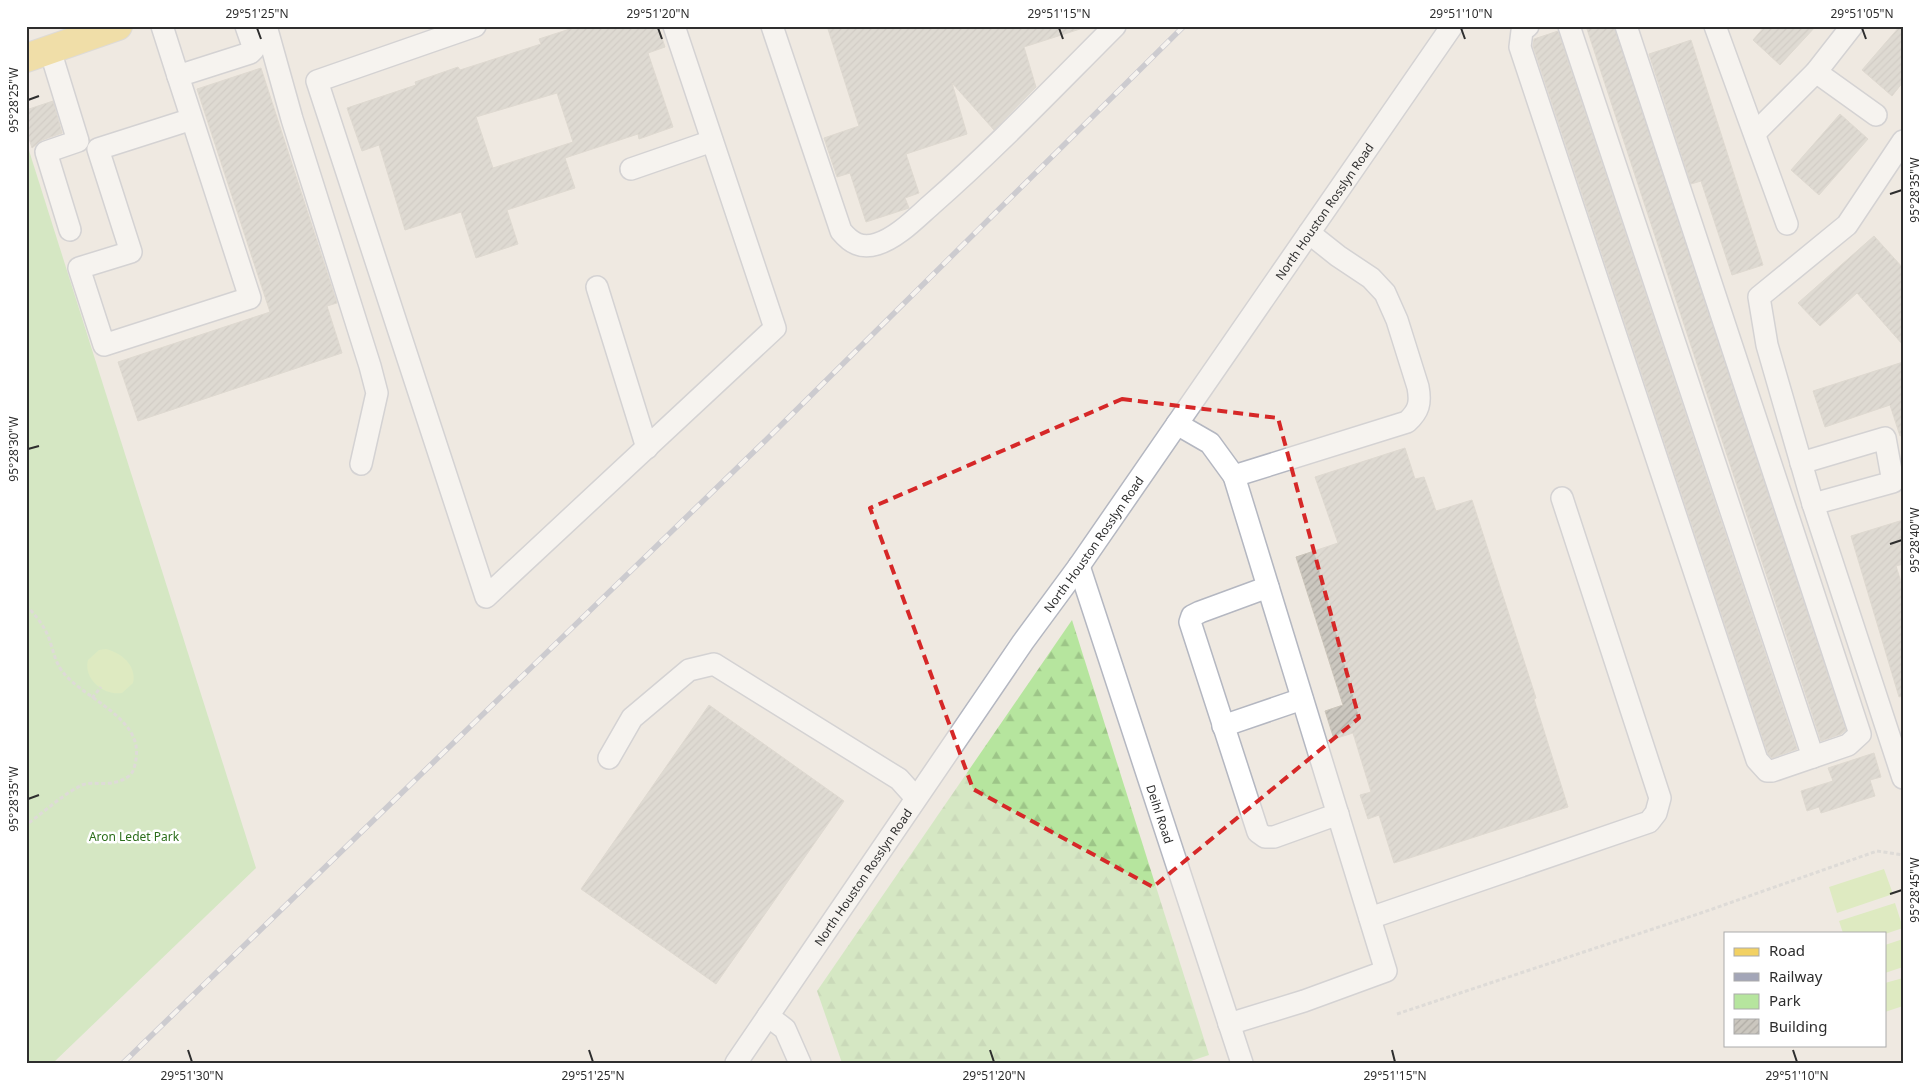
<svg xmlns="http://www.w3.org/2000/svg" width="1929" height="1089" font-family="'Noto Sans',sans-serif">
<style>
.forest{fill:url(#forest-firs)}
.park{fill:#b6e59e}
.pitch{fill:#c9ec9a}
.building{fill:url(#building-hatch);stroke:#cbc5ba;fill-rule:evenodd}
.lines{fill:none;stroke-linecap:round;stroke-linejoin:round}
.minor-casing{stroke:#b4b7c1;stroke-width:24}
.major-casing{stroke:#c9c9c9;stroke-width:30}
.path{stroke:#c9c9c9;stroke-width:3;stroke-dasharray:4 2.5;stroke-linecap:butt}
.minor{stroke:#fff;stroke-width:21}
.major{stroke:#f2d163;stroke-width:28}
.rail-casing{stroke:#a3a6b8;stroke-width:5.5}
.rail{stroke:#fff;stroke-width:4;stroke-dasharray:11;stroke-linecap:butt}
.marked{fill:none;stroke:#d62828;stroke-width:4;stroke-dasharray:10 6;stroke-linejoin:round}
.ticks{fill:none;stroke:#2e2e2e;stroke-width:2}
.labels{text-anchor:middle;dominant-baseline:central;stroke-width:5;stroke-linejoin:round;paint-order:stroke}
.street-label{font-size:12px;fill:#2e2e2e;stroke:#fff}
.park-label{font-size:12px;fill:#2c6e1b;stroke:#fff}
.neatline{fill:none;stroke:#2e2e2e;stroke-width:2}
.ticks-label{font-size:12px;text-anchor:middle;fill:#2e2e2e}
</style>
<defs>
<pattern id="forest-firs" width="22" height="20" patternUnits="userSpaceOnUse" patternTransform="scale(1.25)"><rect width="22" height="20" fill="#b6e59e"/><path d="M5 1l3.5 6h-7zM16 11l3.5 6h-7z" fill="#9dc588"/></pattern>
<pattern id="building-hatch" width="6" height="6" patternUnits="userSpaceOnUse" patternTransform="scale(1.25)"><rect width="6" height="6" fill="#cbc7bf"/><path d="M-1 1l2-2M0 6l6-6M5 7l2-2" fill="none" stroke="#afaba4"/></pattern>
</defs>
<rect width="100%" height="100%" fill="#efe9e1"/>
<path class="forest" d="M1072,620L1209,1055L1185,1063H842L817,991Z"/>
<path class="park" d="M26,141L256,868L53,1063H26Z"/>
<path class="pitch" d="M106,649C122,653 137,666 133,683L122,693C104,696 83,679 88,660L99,650Z
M1884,869L1893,894L1837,913L1829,887Z
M1895,903L1903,928L1885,934L1843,933L1839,921Z
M1903,939V967L1885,973V945Z
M1903,978V1006L1885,1012V983Z"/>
<path class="building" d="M579,26H658L665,47L648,53L673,127L639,139L638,134L565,158L575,188L507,210L518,244L476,258L461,212L405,230L379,145L362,151L347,108L416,85L415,82L458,67L460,70L541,44L539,39ZM557,93L573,142L493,168L476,117Z
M827,26H1080V29L1024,47L1036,87L994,130L952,83L967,134L906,154L919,193L905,198L909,208L866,222L850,173L837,177L824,138L859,126Z
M1586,26H1614L1846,730L1841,734L1821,741Z
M1765,26H1816L1780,65L1753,40Z
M1900,26H1903V82L1892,96L1862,70Z
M1558,31L1797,749L1772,758L1768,754L1533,46L1534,39Z
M1691,40L1763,265L1732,275L1701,181L1691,184L1649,54Z
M261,68L337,303L327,306L342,353L138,421L118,362L270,312L197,89Z
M53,101L62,133L42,140L32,148L26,129V110Z
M1840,114L1868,139L1819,195L1791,170Z
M1874,236L1903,268V345L1857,293L1820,326L1798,303Z
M1903,362V435L1900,436L1890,405L1825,427L1813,391Z
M1405,448L1415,479L1424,477L1436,511L1472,500L1536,698L1534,699L1568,807L1394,863L1379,815L1368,819L1360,795L1371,792L1353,733L1334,739L1325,711L1343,705L1296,557L1338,543L1315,477Z
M1903,520V564L1896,566L1903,588V696L1899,697L1851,536Z
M709,705L844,801L716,984L581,889Z
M1874,753L1881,777L1870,780L1875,796L1821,813L1819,807L1807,811L1801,791L1833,781L1828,768Z"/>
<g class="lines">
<defs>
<g id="minor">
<path d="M162,26L178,76L250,53L254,49L246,26"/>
<path d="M266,26L292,119L370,366L377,393L361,464"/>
<path d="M475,26L317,81L486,597L775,328L674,26"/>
<path d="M772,26L841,231C851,243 861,249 877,244C897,238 916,218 932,204C996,148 1055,86 1115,26"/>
<path d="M1528,26L1522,31L1520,47L1757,760L1767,771H1772L1848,745L1860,734L1626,26"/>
<path d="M1569,26L1813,757"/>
<path d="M1715,26L1787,224"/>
<path d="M50,50L78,141L46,152L70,230"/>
<path d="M1816,72L1876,115"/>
<path d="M178,76L192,119L98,149L131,252L79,268L104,345L250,298L192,119"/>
<path d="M1755,133L1816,72L1852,26"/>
<path d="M1903,141L1847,225L1759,297L1767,345L1813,504L1903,778"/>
<path d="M631,169L712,141"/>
<path d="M597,287L647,448"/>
<path d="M1177,424L1210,443L1234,476L1407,422C1419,411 1421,403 1418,387L1397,320L1385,293L1371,278L1338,256L1309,233"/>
<path d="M1801,463L1885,438L1893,482L1813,504"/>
<path id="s1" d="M1079,566L1242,1063"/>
<path d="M1268,587L1200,612L1192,616L1190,622L1258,832L1265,837H1274L1338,814"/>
<path d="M1223,726L1302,699"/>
<path d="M609,758L632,718L689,670L714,664L899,779L916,798"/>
<path d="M1370,918L1649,822L1656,813L1660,798L1562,498"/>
<path d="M768,1016L785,1029L800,1063"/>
<path d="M1229,1024L1304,1001L1386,971L1234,476"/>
<path id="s2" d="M736,1063L1023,642L1079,566L1452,26"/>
</g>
<path id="major" d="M26,58L118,26"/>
</defs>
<use href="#minor" class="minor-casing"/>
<use href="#major" class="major-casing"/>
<path class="path" d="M26,605C35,615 43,624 48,636C53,648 54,660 62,671C83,699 143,717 136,759C135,765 134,772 129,776C111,789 94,780 82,785C62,795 44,812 26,825
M92,698L101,687
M1397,1014L1701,913L1877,851L1903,855"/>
<use href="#minor" class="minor"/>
<use href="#major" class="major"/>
<defs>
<path id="rail" d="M123,1063L766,440L1184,26"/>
</defs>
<use href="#rail" class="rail-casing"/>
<use href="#rail" class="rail"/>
</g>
<path d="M0 0H1929V1089H0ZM1122,399L1278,418L1359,718L1153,887L973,789L870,508Z" fill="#efe9e1" fill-opacity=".55" fill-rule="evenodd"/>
<path class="marked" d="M1122,399L1278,418L1359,718L1153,887L973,789L870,508Z"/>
<path class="ticks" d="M257,28L261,39M658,28L662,39M1059,28L1063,39M1461,28L1465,39M1862,28L1866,39M28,100L39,96M1890,194L1902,190M28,449L39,446M1890,544L1902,540M28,799L39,795M1890,894L1902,890M188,1050L192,1062M589,1050L593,1062M990,1050L994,1062M1392,1050L1395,1062M1793,1050L1797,1062"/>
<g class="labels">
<g class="street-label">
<text stroke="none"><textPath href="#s2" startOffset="1035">North Houston Rosslyn Road</textPath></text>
<text stroke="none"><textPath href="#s2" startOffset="630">North Houston Rosslyn Road</textPath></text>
<text stroke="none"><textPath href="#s1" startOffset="261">Deihl Road</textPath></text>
<text stroke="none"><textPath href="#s2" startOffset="225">North Houston Rosslyn Road</textPath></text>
</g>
<g class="park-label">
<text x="134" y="836">Aron Ledet Park</text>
</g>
</g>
<rect width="1929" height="1089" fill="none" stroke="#ffffff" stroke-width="55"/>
<rect x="1724" y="932" width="162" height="115" fill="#ffffff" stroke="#ababab"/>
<rect x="1734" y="948" width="25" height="8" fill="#f2d163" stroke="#ababab"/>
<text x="1769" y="956" font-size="15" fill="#2e2e2e">Road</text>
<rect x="1734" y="973" width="25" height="8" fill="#a3a6b8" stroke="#ababab"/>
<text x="1769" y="982" font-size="15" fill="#2e2e2e">Railway</text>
<rect x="1734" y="994" width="25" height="15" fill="#b6e59e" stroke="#ababab"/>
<text x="1769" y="1006" font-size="15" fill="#2e2e2e">Park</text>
<rect x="1734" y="1019" width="25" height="15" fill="url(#building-hatch)" stroke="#ababab"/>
<text x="1769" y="1032" font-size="15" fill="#2e2e2e">Building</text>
<rect x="28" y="28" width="1874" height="1034" class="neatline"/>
<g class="ticks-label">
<text x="257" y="18">29°51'25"N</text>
<text x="658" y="18">29°51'20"N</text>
<text x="1059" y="18">29°51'15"N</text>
<text x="1461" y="18">29°51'10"N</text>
<text x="1862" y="18">29°51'05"N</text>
<text transform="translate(14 100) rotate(-90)" y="4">95°28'25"W</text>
<text transform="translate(1915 190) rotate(-90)" y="4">95°28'35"W</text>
<text transform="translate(14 449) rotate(-90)" y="4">95°28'30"W</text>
<text transform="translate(1915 540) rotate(-90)" y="4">95°28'40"W</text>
<text transform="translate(14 799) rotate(-90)" y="4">95°28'35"W</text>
<text transform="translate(1915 890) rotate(-90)" y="4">95°28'45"W</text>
<text x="192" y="1080">29°51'30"N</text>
<text x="593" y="1080">29°51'25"N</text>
<text x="994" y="1080">29°51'20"N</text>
<text x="1395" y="1080">29°51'15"N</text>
<text x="1797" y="1080">29°51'10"N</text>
</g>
</svg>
